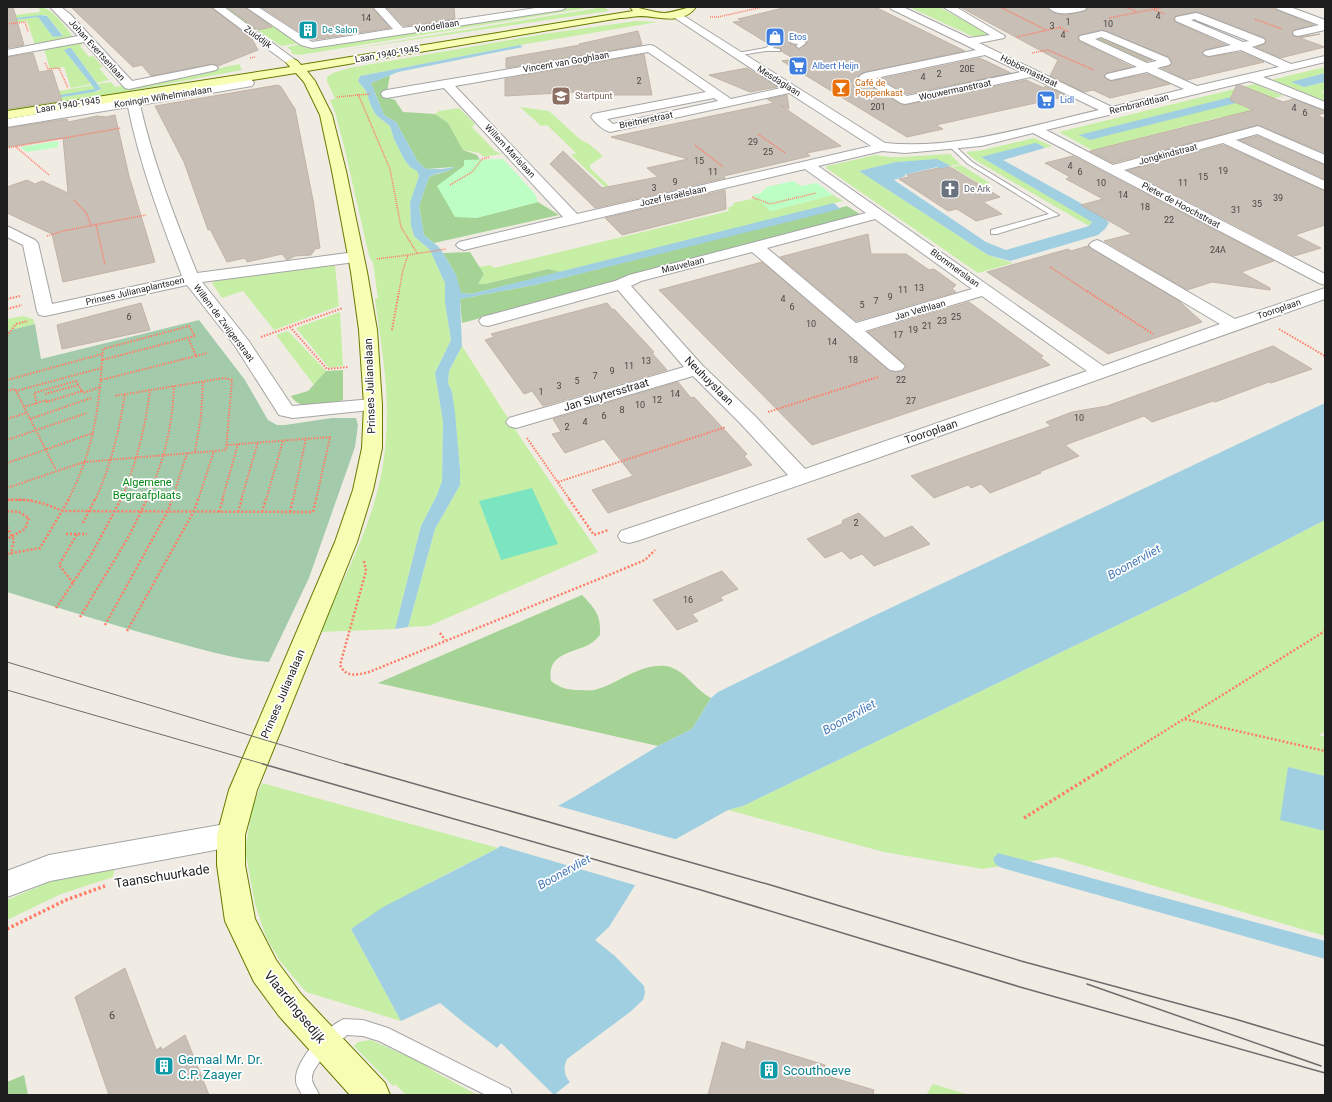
<svg xmlns="http://www.w3.org/2000/svg" width="1332" height="1102" font-family="Roboto,sans-serif">
<style>
.grass{fill:#c6eea5}
.forest{fill:#a4d395}
.cemetery{fill:#a3cbab}
.park{fill:#bdfec5}
.pitch{fill:#7be5c1}
.water{fill:#a0cfe1}
.pier{fill:#f0ece4}
.building{fill:#c8bfb6;stroke:#c3b3a5;fill-rule:evenodd}
.lines{fill:none;stroke-linecap:round;stroke-linejoin:round}
.lane-casing{stroke:#a5a5a5;stroke-width:2}
.street-casing{stroke:#a5a5a5;stroke-width:2}
.secondary-casing{stroke:#687b00;stroke-width:2}
.path-far3{stroke:#ff7d66;stroke-width:1.5;stroke-dasharray:1 1;stroke-linecap:butt}
.path-far2{stroke:#ff7d66;stroke-width:2;stroke-dasharray:1.5 1.5;stroke-linecap:butt}
.path-far1{stroke:#ff7d66;stroke-width:2.5;stroke-dasharray:2 2;stroke-linecap:butt}
.path{stroke:#ff7d66;stroke-width:3.5;stroke-dasharray:2.5 2.5;stroke-linecap:butt}
.lane{fill:#fff;fill-rule:evenodd}
.street{fill:#fff;fill-rule:evenodd}
.secondary{fill:#f7feb3;fill-rule:evenodd}
.tram-far1{stroke:#6c6c6c;stroke-width:1}
.tram{stroke:#6c6c6c;stroke-width:1.5}
.labels{text-anchor:middle;dominant-baseline:central;stroke-width:3.5;stroke-linejoin:round;paint-order:stroke}
.number-label{font-size:9px;fill:#484644}
.far-street-label{font-size:9px;fill:#1e1e1e;stroke:#fff}
.far-culture-label{font-size:9px;fill:#0d838f;stroke:#fff;text-anchor:start}
.far-shop-label{font-size:9px;fill:#366cbe;stroke:#fff;text-anchor:start}
.far-food-label{font-size:9px;fill:#c56008;stroke:#fff;text-anchor:start}
.far-education-label{font-size:9px;fill:#785e54;stroke:#fff;text-anchor:start}
.far-worship-label{font-size:9px;fill:#5b616d;stroke:#fff;text-anchor:start}
.street-label{font-size:11px;fill:#1e1e1e;stroke:#fff}
.park-label{font-size:11px;fill:#038614;stroke:#fff}
.near-number-label{font-size:11px;fill:#484644}
.water-label{font-size:12px;font-style:italic;fill:#4377b6;stroke:#fff}
.near-street-label{font-size:13px;fill:#1e1e1e;stroke:#fff}
.near-culture-label{font-size:13px;fill:#0d838f;stroke:#fff;text-anchor:start}
</style>
<rect width="100%" height="100%" fill="#f0ece4"/>
<path class="grass" d="M39,7C52,7 66,27 73,37L35,45L27,21L7,24V21L38,17L53,37L63,35L46,15L7,19V16L40,12Z
M223,7H244L300,43L281,46Z
M578,7H593L306,54L298,55L290,53L293,52L287,47L301,44L306,48H313Z
M604,7L609,11L337,51Z
M909,7H939L989,34L976,38L972,36Z
M607,14L609,15L344,60L342,58Z
M636,21L658,22L520,45L360,76L358,81L366,91L371,106L376,115L390,126L394,139L404,159L410,167L417,170L419,176L410,204L411,226L414,236L430,250L445,283V303L451,340L435,373L443,422L442,481L437,495L421,526L395,629L319,632C348,570 382,508 386,438C390,391 381,345 375,299L378,298L373,263L369,256L345,150L335,112L330,100L335,99L327,81V77L333,73L349,68L544,34Z
M1101,38H1105L1155,59L1142,63L1095,39Z
M81,43L82,45L80,46L89,57L93,56L103,67L99,68L109,80L97,83L71,48L64,50L91,84L71,88L64,67L50,69L44,49Z
M239,64L242,70L124,92L7,111V106L99,91L101,89L98,84L111,82L115,87L122,86L125,89Z
M1325,67V73L1292,82L1304,87L1325,82V91L1321,92L1325,94V101L1271,80Z
M1255,84L1284,96L1240,105L1289,126L1250,113L1241,126L1221,117L1106,147L1110,160L1059,132Z
M93,85L95,88L93,90L7,104L8,100Z
M520,107L549,111L581,140L589,144L603,156L590,165V168L610,187L607,189L571,155L576,153L547,125L541,126Z
M459,108L475,124L472,127L495,151L502,154L484,157L479,153L463,150L448,123L435,114L439,111Z
M1034,138L1052,146L1045,148L1039,144L981,157L1092,221L1089,226L975,160L966,152L983,150Z
M950,154L960,164L951,166L937,160L896,162L859,171L988,255L1013,263L978,273L826,168L827,166L876,155L889,157H902Z
M961,165L990,183L982,185L952,167Z
M833,195L843,201L561,272L548,269L485,284H478L484,274L479,267L490,265L494,268L729,211L728,208L734,205L733,203L756,198L771,211Z
M335,265L339,306L274,330L243,291L222,298L212,283L214,281Z
M340,312L343,366L329,368L296,328Z
M23,316L33,319L35,324L7,331V319Z
M288,331L326,371L314,385L276,335Z
M462,346L522,440L598,552L429,626L408,627L435,529L460,485V469L452,392L448,383L449,371Z
M1325,520V731L1319,735L1325,737V776L1288,767L1281,820L1325,831V936L1056,857L983,869L884,852L728,810L743,806L1186,592Z
M262,783L498,848C448,873 398,898 351,929L401,1021L306,992L280,961L266,937L255,904L245,850L252,809Z
M115,866L113,877L61,894L7,920V900L61,877Z
M371,1040L418,1061L437,1073L477,1095H406L395,1084L393,1086L354,1046L358,1042Z
M933,1084L969,1095H926Z"/>
<path class="forest" d="M390,75L386,97L395,100L403,112L435,114L448,123L463,150L477,155L480,160H464V166L438,186L476,218L538,202L559,215L434,243L424,235L419,206L429,177C437,173 447,173 454,167L426,169L418,162L396,122L384,115L371,83Z
M847,206L863,216L462,323L460,299L539,284Z
M470,252L484,274L478,284H485L548,269L561,272L471,294L460,293L456,275L443,253Z
M343,370V400C327,405 302,413 291,396L308,391L326,371Z
M582,595C595,609 601,614 600,635C598,637 596,640 593,642C576,654 546,651 551,681C560,688 568,690 579,690C584,690 590,691 594,690C618,684 640,663 666,666C685,669 695,690 711,698L692,729L658,746L378,683Z
M24,1075L28,1095H7V1082Z"/>
<path class="cemetery" d="M199,320L245,380L268,420L277,425H285L332,418H356L358,425L355,447L309,578L269,662C236,660 204,650 171,641C116,626 62,609 7,592V331L35,324L41,359Z"/>
<path class="park" d="M58,141V147L27,152L20,147Z
M503,159L535,194L538,202L476,218L455,217L437,186L464,166V160Z
M793,181L801,186L817,183L833,195L771,211L752,195L760,194L767,187Z"/>
<path class="pitch" d="M532,488L558,544L501,560L479,501Z"/>
<path class="water" d="M41,15L47,16L63,36L53,37L38,17L7,21V19Z
M520,45L523,47L398,72L371,83L384,115L396,122L418,162L426,169H442L455,167C447,173 437,172 429,177L419,206L424,235L440,248L456,275L461,293L471,294L834,203L840,209L539,284L460,299L462,346L449,371L448,383L452,392L455,413L460,469V485L435,529L408,627L395,629L421,526L437,495L442,481L443,422L435,373L451,340L445,303V283L430,250L414,236L411,226L410,203L419,176L417,171L410,167L404,159L394,139L390,126L376,115L371,106L366,91L358,81L360,76Z
M69,48H71L101,89L94,92L7,106V104L95,89L64,50Z
M1325,73V82L1304,87L1291,82Z
M1255,91L1267,95L1090,140L1079,135Z
M1035,143L1039,144L1045,148L1003,160L1102,215L1109,223L1105,229L1098,235L1010,261L988,255L859,171L896,162L937,159L951,166L940,169L937,167L904,175L906,176L894,180L986,242L1006,250L1089,226L1092,222L981,157Z
M1325,403V520L1186,592L743,806L728,810L676,839L634,887L609,927L595,940L615,956L644,986L645,993L643,1000L630,1012L567,1059C563,1068 564,1075 570,1082L554,1095L501,1043L497,1048L463,1022L440,1003L401,1021L351,929L383,907L498,848L523,825L574,797L658,746L692,729L711,698L718,692L865,620Z
M1288,767L1325,776V831L1280,820Z
M998,853L1325,941V959L1002,868L996,865L993,859Z"/>
<path class="pier" d="M555,805L678,840L638,886L498,845L522,823Z"/>
<path class="building" d="M7,7H13L24,45L7,48Z
M71,7H211L252,39L258,50L218,66L212,64L151,76L142,65L133,67Z
M227,7H245L272,27L258,30Z
M261,7H372L390,28L312,40Z
M386,7H454L455,19L404,26Z
M787,7H875L965,51L865,72L858,76L860,80L901,104L905,105L1026,80L1044,88L1045,86L1067,96L936,125L943,129L907,137L782,61L794,59L781,51V48L776,47L773,43L769,44L733,22L742,21L738,19ZM791,40H803L808,43L799,50L795,47V45L790,44Z
M960,7H1047L1055,13L1065,15L1085,11L1087,7H1270L1314,25L1294,30L1292,34L1294,36L1298,37L1320,34L1300,38L1325,47L1280,58L1256,47L1265,44L1266,40L1265,38L1196,12L1176,16L1174,18L1175,22L1226,45L1205,50L1202,53L1205,56L1209,57L1241,52L1264,62L1187,80L1162,68L1172,64L1169,57L1102,30L1080,35L1078,37L1079,41L1132,67L1107,73L1104,76L1106,79L1111,81L1147,74L1170,84L1110,98L1093,90L1084,92L1050,76L1058,60Z
M638,31L642,45L506,68V58L580,45L579,44Z
M1099,39H1101L1152,60L1147,61Z
M33,53L39,72L52,70L62,101L7,109V57Z
M644,54L652,95H598L579,94L578,92L505,96V79Z
M980,58L1011,73L907,94L880,79Z
M747,68L777,87L750,92L709,75Z
M278,85L281,87L295,109L313,200L320,248L315,249L311,255L295,256L287,260L282,254L247,262L245,258L227,262L210,229L208,230L184,162L155,106Z
M1240,85L1283,102L1294,99L1325,111V113L1317,115L1325,119V153L1258,125L1113,163L1090,151L1253,110L1230,100L1236,86Z
M787,95L789,109L780,105L841,146L807,153L810,156L724,176L725,178L595,208L550,164L563,151L602,188L658,177L647,168L688,159L611,137L774,103L767,99Z
M115,115L129,176L155,262L63,282L52,234L7,213V187L27,180L35,184L42,181L68,193L63,138L7,147V128L67,119L68,122L97,116L106,117Z
M1257,136L1325,165V179L1240,140Z
M1223,145L1325,191V225L1295,235L1321,248L1294,256L1128,170Z
M1073,156L1274,261L1241,272L1270,288V290L1212,282L1187,290L1104,241L1132,234L1081,205L1103,199L1066,179L1070,177L1045,163Z
M950,167L1000,197L983,202L1002,214L976,221L957,209L948,211L899,179L909,177L907,175L938,168L940,169Z
M725,190L726,209L622,235L605,218Z
M868,234L871,254H906L929,270L934,269L956,285L952,289L956,292L856,321L780,257Z
M1088,246L1179,301L1202,322L1108,354L987,272L1068,249L1071,251Z
M762,262L890,371H902L906,366L868,332L969,302L1043,356L1040,357L1050,365L812,445L659,290Z
M141,303L150,330L62,349L57,325Z
M607,303L613,310L614,309L654,352L652,353L667,370L543,406L532,391L524,394L485,340L494,337L491,334Z
M1273,346L1312,369L1271,383L1269,382L1215,402L1213,401L1152,422L1144,416L1065,445L1079,456L1039,472L1041,473L990,493L981,484L971,488L968,485L934,498L911,476L1051,426L1046,422L1072,412L1107,406Z
M678,382L691,398L694,397L747,454L744,456L752,465L608,513L592,490L633,476L604,439L565,453L552,434L561,432L553,419Z
M859,513L885,538L912,526L930,544L874,566L862,554L850,559L842,551L825,558L807,539L842,524L843,520Z
M722,571L738,589L720,597L723,600L692,614L698,621L677,630L653,600Z
M125,968L156,1050L161,1047L162,1050L185,1035L209,1095H109L75,997Z
M747,1041L825,1065L824,1075L874,1090L873,1095H708L722,1042L745,1050Z"/>
<g class="lines">
<defs>
<path id="lane" d="M791,41H803L806,43L799,48L796,46L798,44L791,43Z
M772,44L775,46L773,48L780,49V51H766L735,56L732,54L765,48Z
M950,145H954L972,162L1059,215L997,234H991V230L1049,214L968,164L950,147Z
M344,1019L363,1020L388,1028L510,1089L512,1095H486L379,1041L363,1036L347,1035C337,1044 310,1066 312,1080C313,1085 318,1091 319,1095H302C300,1091 296,1085 296,1081C294,1061 327,1026 344,1019Z"/>
<path id="street" d="M50,7H61L70,14L132,81L212,65L216,66L218,68L216,70L212,71L129,89L125,88L84,42L7,56V50L78,36Z
M212,7H224L298,62L296,64H288Z
M246,7H258L312,42L393,29L373,7H384L403,28L542,7H567L562,10L312,48L301,45Z
M890,7H903L969,38L990,35L943,7H956L1005,36L1004,38L979,43L1112,107L1184,89L1147,72L1111,80L1107,78L1105,76L1107,74L1137,67L1080,40L1079,38L1080,36L1102,31L1106,32L1168,58L1171,63L1169,65L1157,68L1197,86L1279,67L1241,50L1209,56L1205,55L1203,53L1205,51L1231,45L1176,21L1175,19L1176,17L1196,13L1200,14L1264,39L1265,41L1264,43L1252,47L1291,64L1325,56V62L1263,77L1325,102V110L1250,81L1046,130L1113,165L1258,126L1325,155V164L1257,134L1236,140L1325,181V190L1223,143L1124,170L1325,274V285L1319,283L1033,133L981,146L905,153L882,151L818,166L1103,366L1220,324L1092,248L1089,245L1092,242L1097,240L1102,242L1235,319L1325,288V299L869,461L637,541L629,543L621,541L618,536L621,531L788,475L741,424L693,376L523,426L516,428L509,426L506,422L509,418L684,367L618,290L488,326L482,325L479,321L482,317L615,281L629,275L866,213L805,169L464,250L459,248L456,245L459,242L563,217L444,88L387,98L383,97L381,94L383,91L387,90L650,45L654,46L731,99L781,88L672,16L671,14L676,11L885,143C957,150 1029,126 1099,110L1031,77L905,104L901,103L861,79L859,77L861,75L865,73L976,50L891,9ZM1195,19L1196,20L1249,41L1243,42L1191,20ZM1101,37L1157,61L1147,63L1095,39ZM648,52L706,92L593,114L591,117C595,123 603,130 610,132L789,93L871,146L577,214L455,86ZM985,55L1021,72L907,96L876,78ZM714,98L718,101L613,124L607,119ZM875,219L972,289L856,323L767,248ZM752,252L890,370L896,371L902,370L905,366L865,331L982,296L1087,371L805,469L755,416L702,365L631,286L641,281Z
M1048,7H1085L1086,8L1085,10C1073,13 1057,17 1048,7Z
M1276,7H1290L1325,20V30L1298,36L1294,35L1293,33L1294,31L1319,25L1277,9Z
M248,79L252,80L254,83L252,86L140,105C153,162 175,218 197,273L355,252L361,254L363,257L361,260L355,262L202,282L248,340L292,406L373,399L380,401L382,405L380,409L293,418L279,415L235,346L187,285L45,316L39,315L37,311L23,245L7,237V226L35,240L38,243L52,304L182,276C161,221 140,165 128,107L7,127V119Z
M231,823L241,826L245,835L241,844L231,847L50,881L7,897V871L49,855Z"/>
<path id="secondary" d="M630,7C642,7 652,13 665,13C676,12 685,7 696,7C683,25 660,17 642,16C635,16 627,18 620,18L307,71L315,81L332,115L346,171L367,272L377,330L382,405V448L373,490L357,542L257,790L245,835V865L255,919L276,960L301,994L385,1083L390,1095H350L279,1016L254,982L225,921L217,865V835L229,790L335,542L353,490L362,448L364,405L359,330L351,272L332,171L320,115L304,82L296,73L7,119V111L290,67L286,62L288,60C295,58 297,60 301,65L633,11Z"/>
</defs>
<use href="#lane" class="lane-casing"/>
<use href="#street" class="street-casing"/>
<use href="#secondary" class="secondary-casing"/>
<path class="path-far3" d="M1000,7L1046,30
M1126,7L1137,12
M1154,10L1165,14
M710,17H718L763,7
M1109,18L1164,7
M1255,19L1282,29
M7,24L25,22L28,32
M1060,28L1069,32
M1017,37L1061,27
M1032,53L1048,50L1094,70
M250,58L256,57
M45,63L48,69L59,68L68,88
M358,94L390,169L401,227L417,253
M337,97L370,94
M758,134L785,153
M695,145L723,167
M16,147L49,175
M7,148L121,128
M450,185L472,172L482,159L490,157
M752,197L770,204L816,193
M74,200L87,214L91,226
M96,224L105,265
M47,236L63,231L146,215
M377,259L408,255
M1050,267L1088,292
M399,292L403,270L408,255L446,249"/>
<path class="path-far2" d="M1087,291L1153,334
M7,299L20,296
M7,309L22,305
M189,326L195,336L102,360L103,349Z
M290,327L327,369L348,367
M1279,329L1325,356
M392,330L399,291
M7,336L16,324L28,321
M261,337L343,308
M196,356L208,353
M7,380L102,354
M101,380L196,356L188,338
M76,381L82,391L47,402V400L37,403L34,393Z
M7,391L15,389L56,470
M16,391L101,368
M82,391L83,393L100,387
M45,394L78,385
M23,407L37,403
M768,412L878,377
M7,419L26,413
M30,419L91,398
M527,438L570,500
M7,440L87,413
M227,445L330,437L316,500
M195,452L201,416L203,382
M7,463L93,433
M558,482L726,427
M7,488L84,462L226,450L232,380L224,378L114,396
M9,500H31
M68,500C92,454 99,411 102,360
M95,500C111,466 119,431 125,394
M121,500C136,464 145,429 150,390
M147,500C164,459 172,430 174,386
M172,500L187,453
M198,500L214,451
M222,500L238,444
M241,500L258,442
M266,500L283,441
M293,500L306,438"/>
<path class="path-far1" d="M569,499L594,535L608,530
M7,500C28,498 44,503 63,511L313,512L316,499
M7,511L19,512L29,518L25,529L7,539
M219,512L223,499
M238,512L242,499
M262,512L266,499
M290,512L293,499
M83,523L95,499
M7,527L14,540L11,554
M66,534H87
M7,554L40,548L69,499
M364,561L366,571L340,665C346,678 357,675 369,672L621,570L645,560L655,550
M73,583L59,565L77,534
M56,608L90,557L121,499
M80,617L129,536L147,499
M105,625L168,511L172,499
M127,631L194,511L198,499
M440,633L445,640
M1185,719L1325,751
M1110,765L1325,631"/>
<path class="path" d="M1024,818L1111,764
M182,872L205,868
M7,929L66,900L105,886"/>
<use href="#lane" class="lane"/>
<use href="#street" class="street"/>
<use href="#secondary" class="secondary"/>
<path class="tram-far1" d="M7,662L348,765
M7,690L267,765"/>
<path class="tram" d="M263,764L701,890L1020,987L1325,1073
M345,764L774,886L1021,961L1235,1019L1325,1046
M1087,984L1321,1066"/>
</g>
<defs>
<symbol id="building-square" viewBox="-11 -11 22 22"><rect x="-9" y="-9" width="18" height="18" rx="4" fill="#0f9aa8" stroke="#fff"/><path d="M-4-6H4V6H1V3H-1V6H-4ZM-2.5-4.3h1.7v1.8h-1.7ZM.8-4.3h1.7v1.8H.8ZM-2.5-1h1.7V.8h-1.7ZM.8-1h1.7V.8H.8Z" fill="#fff"/></symbol>
<symbol id="shop-square" viewBox="-11 -11 22 22"><rect x="-9" y="-9" width="18" height="18" rx="4" fill="#3f7fe0" stroke="#fff"/><path d="M-5-2.5h2.3a2.7 3.5 0 0 1 5.4 0H5L5.5 6h-11ZM-1.5-2.5h3a1.5 2.3 0 0 0-3 0Z" fill="#fff"/></symbol>
<symbol id="supermarket-square" viewBox="-11 -11 22 22"><rect x="-9" y="-9" width="18" height="18" rx="4" fill="#3f7fe0" stroke="#fff"/><path d="M-6-5.5h2.5l.6 2H6L4.5 2H-2.5L-4.4-4H-6ZM-1.5 3.2a1.3 1.3 0 1 0 .1 0ZM3 3.2a1.3 1.3 0 1 0 .1 0Z" fill="#fff"/></symbol>
<symbol id="bar-square" viewBox="-11 -11 22 22"><rect x="-9" y="-9" width="18" height="18" rx="4" fill="#e8710a" stroke="#fff"/><path d="M-6-5H6L.8 .8V4.5H3.5V6h-7V4.5H-.8V.8Z" fill="#fff"/></symbol>
<symbol id="school-square" viewBox="-11 -11 22 22"><rect x="-9" y="-9" width="18" height="18" rx="4" fill="#8d6e63" stroke="#fff"/><path d="M0-5L7-2L0 1L-7-2ZM-4 1L0 2.5L4 1V4Q0 6-4 4Z" fill="#fff"/></symbol>
<symbol id="church-square" viewBox="-11 -11 22 22"><rect x="-9" y="-9" width="18" height="18" rx="4" fill="#6b7280" stroke="#fff"/><path d="M-1.2-6h2.4v3.5h3.3v2.4h-3.3V6h-2.4V-.1h-3.3v-2.4h3.3Z" fill="#fff"/></symbol>
</defs>
<g fill-rule="evenodd">
<use href="#building-square" x="297" y="19" width="22" height="22"/>
<use href="#shop-square" x="764" y="26" width="22" height="22"/>
<use href="#supermarket-square" x="787" y="55" width="22" height="22"/>
<use href="#bar-square" x="830" y="77" width="22" height="22"/>
<use href="#school-square" x="550" y="85" width="22" height="22"/>
<use href="#supermarket-square" x="1035" y="89" width="22" height="22"/>
<use href="#church-square" x="939" y="178" width="22" height="22"/>
<use href="#building-square" x="153" y="1055" width="22" height="22"/>
<use href="#building-square" x="758" y="1059" width="22" height="22"/>
</g>
<g class="labels">
<g class="number-label">
<text x="1158" y="16">4</text>
<text x="366" y="18">14</text>
<text x="1068" y="22">1</text>
<text x="1108" y="24">10</text>
<text x="1052" y="26">3</text>
<text x="1063" y="35">4</text>
<text x="967" y="69">20E</text>
<text x="939" y="74">2</text>
<text x="923" y="77">4</text>
<text x="639" y="81">2</text>
<text x="878" y="107">201</text>
<text x="1294" y="108">4</text>
<text x="1305" y="113">6</text>
<text x="753" y="142">29</text>
<text x="768" y="152">25</text>
<text x="699" y="161">15</text>
<text x="1070" y="166">4</text>
<text x="1223" y="171">19</text>
<text x="713" y="172">11</text>
<text x="1080" y="172">6</text>
<text x="1203" y="177">15</text>
<text x="675" y="182">9</text>
<text x="1101" y="183">10</text>
<text x="1183" y="183">11</text>
<text x="654" y="188">3</text>
<text x="1123" y="195">14</text>
<text x="1278" y="198">39</text>
<text x="1257" y="204">35</text>
<text x="1145" y="207">18</text>
<text x="1236" y="210">31</text>
<text x="1169" y="220">22</text>
<text x="1218" y="250">24A</text>
<text x="919" y="288">13</text>
<text x="903" y="290">11</text>
<text x="890" y="297">9</text>
<text x="783" y="299">4</text>
<text x="876" y="301">7</text>
<text x="862" y="305">5</text>
<text x="792" y="307">6</text>
<text x="129" y="317">6</text>
<text x="956" y="317">25</text>
<text x="942" y="321">23</text>
<text x="811" y="324">10</text>
<text x="927" y="326">21</text>
<text x="913" y="330">19</text>
<text x="898" y="335">17</text>
<text x="832" y="342">14</text>
<text x="853" y="360">18</text>
<text x="646" y="361">13</text>
<text x="629" y="366">11</text>
<text x="612" y="371">9</text>
<text x="595" y="376">7</text>
<text x="901" y="380">22</text>
<text x="577" y="381">5</text>
<text x="559" y="386">3</text>
<text x="541" y="392">1</text>
<text x="675" y="394">14</text>
<text x="657" y="400">12</text>
<text x="911" y="401">27</text>
<text x="640" y="405">10</text>
<text x="622" y="410">8</text>
<text x="604" y="416">6</text>
<text x="1079" y="418">10</text>
<text x="585" y="422">4</text>
<text x="567" y="427">2</text>
<text x="856" y="523">2</text>
<text x="688" y="600">16</text>
</g>
<g class="far-street-label">
<text transform="translate(437 26) rotate(-9)">Vondellaan</text>
<text transform="translate(258 37) rotate(36)">Zuiddijk</text>
<text transform="translate(97 50) rotate(48)">Johan Evertsenlaan</text>
<text transform="translate(387 54) rotate(-10)">Laan 1940-1945</text>
<text transform="translate(566 62) rotate(-10)">Vincent van Goghlaan</text>
<text transform="translate(1029 71) rotate(26)">Hobbemastraat</text>
<text transform="translate(779 81) rotate(32)">Mesdaglaan</text>
<text transform="translate(955 90) rotate(-12)">Wouwermanstraat</text>
<text transform="translate(163 97) rotate(-9)">Koningin Wilhelminalaan</text>
<text transform="translate(1139 104) rotate(-14)">Rembrandtlaan</text>
<text transform="translate(68 105) rotate(-9)">Laan 1940-1945</text>
<text transform="translate(646 120) rotate(-12)">Breitnerstraat</text>
<text transform="translate(510 151) rotate(47)">Willem Marislaan</text>
<text transform="translate(1168 154) rotate(-15)">Jongkindstraat</text>
<text transform="translate(673 196) rotate(-13)">Jozef Israëlslaan</text>
<text transform="translate(1181 205) rotate(28)">Pieter de Hoochstraat</text>
<text transform="translate(683 265) rotate(-14)">Mauvelaan</text>
<text transform="translate(955 268) rotate(36)">Blommerslaan</text>
<text transform="translate(135 291) rotate(-13)">Prinses Julianaplantsoen</text>
<text transform="translate(1279 309) rotate(-19)">Tooroplaan</text>
<text transform="translate(920 310) rotate(-16)">Jan Vethlaan</text>
<text transform="translate(224 323) rotate(53)">Willem de Zwijgerstraat</text>
</g>
<g class="far-culture-label">
<text x="322" y="30">De Salon</text>
</g>
<g class="far-shop-label">
<text x="789" y="37">Etos</text>
<text x="812" y="66">Albert Heijn</text>
<text x="1060" y="100">Lidl</text>
</g>
<g class="far-food-label">
<text x="855" y="83">Café de<tspan x="855" dy="10">Poppenkast</tspan></text>
</g>
<g class="far-education-label">
<text x="575" y="96">Startpunt</text>
</g>
<g class="far-worship-label">
<text x="964" y="189">De Ark</text>
</g>
<g class="street-label">
<text transform="translate(709 381) rotate(45)">Neuhuyslaan</text>
<text transform="translate(370 386) rotate(-92)">Prinses Julianalaan</text>
<text transform="translate(606 395) rotate(-17)">Jan Sluytersstraat</text>
<text transform="translate(931 432) rotate(-19)">Tooroplaan</text>
<text transform="translate(283 694) rotate(-67)">Prinses Julianalaan</text>
</g>
<g class="park-label">
<text x="147" y="482">Algemene<tspan x="147" dy="13">Begraafplaats</tspan></text>
</g>
<g class="near-number-label">
<text x="112" y="1015">6</text>
</g>
<g class="water-label">
<text transform="translate(1134 562) rotate(-29)">Boonervliet</text>
<text transform="translate(849 717) rotate(-29)">Boonervliet</text>
<text transform="translate(564 872) rotate(-29)">Boonervliet</text>
</g>
<g class="near-street-label">
<text transform="translate(162 876) rotate(-9)">Taanschuurkade</text>
<text transform="translate(295 1007) rotate(51)">Vlaardingsedijk</text>
</g>
<g class="near-culture-label">
<text x="178" y="1059">Gemaal Mr. Dr.<tspan x="178" dy="15">C.P. Zaayer</tspan></text>
<text x="783" y="1070">Scouthoeve</text>
</g>
</g>
<rect width="1332" height="1102" fill="none" stroke="#1e1e1e" stroke-width="16"/>
</svg>
